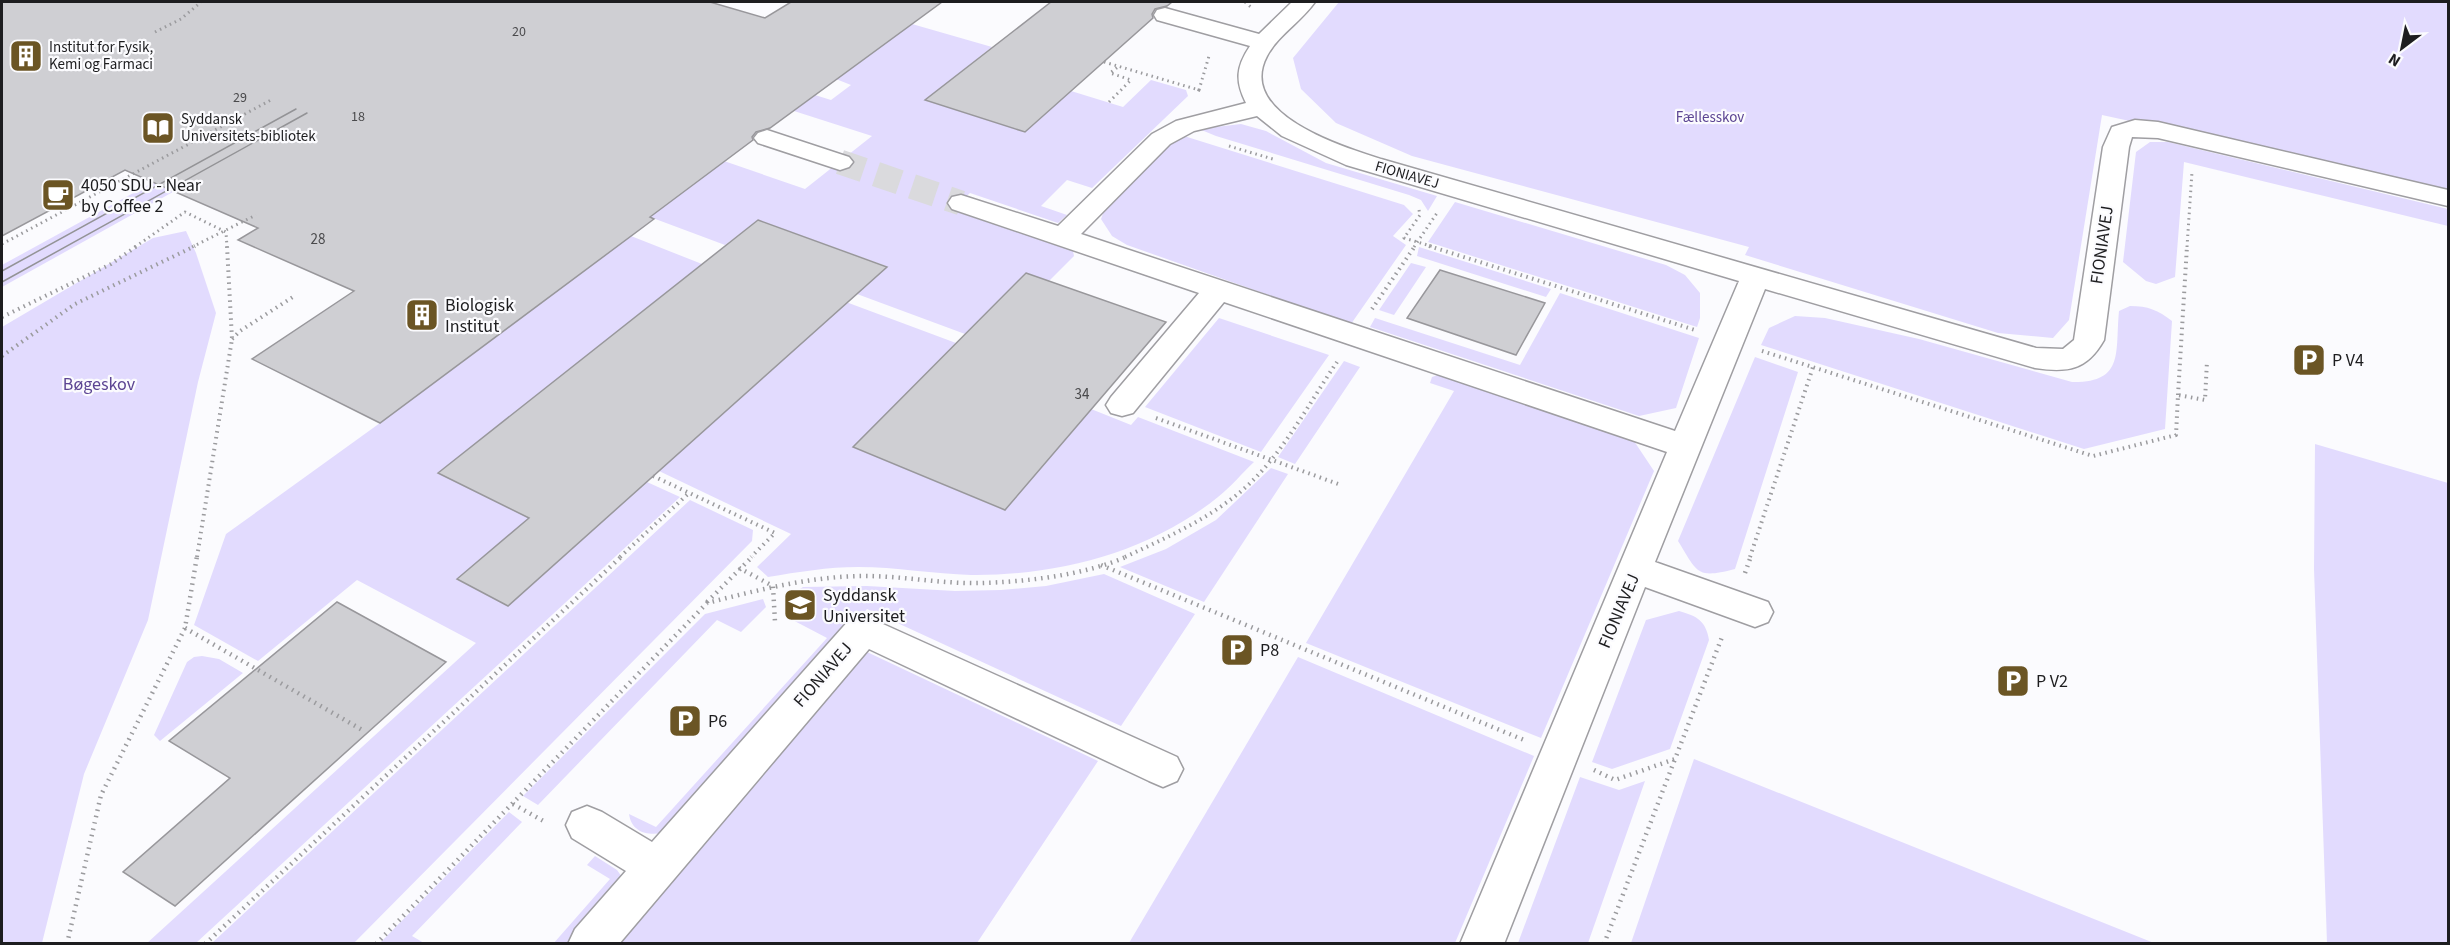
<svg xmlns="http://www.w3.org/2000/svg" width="2450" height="945" font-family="'Source Sans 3',sans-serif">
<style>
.green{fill:#e2dbfe}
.building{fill:#cfcfd3;stroke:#98979b;stroke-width:1.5}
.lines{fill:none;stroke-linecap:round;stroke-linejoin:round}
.minor-tunnel{stroke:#dadadd;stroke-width:25;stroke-dasharray:25 13;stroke-linecap:butt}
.minor-casing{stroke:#9f9ea2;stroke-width:3}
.path-far2{stroke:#9b9b9e;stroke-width:3;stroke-dasharray:1.5 4;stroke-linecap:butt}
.path-far1{stroke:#9b9b9e;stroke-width:4;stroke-dasharray:1.5 4.5;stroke-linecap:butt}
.path{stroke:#9b9b9e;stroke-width:4.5;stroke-dasharray:1.5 5;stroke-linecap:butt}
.minor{fill:#fff;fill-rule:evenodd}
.tram{stroke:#939396;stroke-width:1.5}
.labels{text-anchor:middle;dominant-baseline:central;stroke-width:4.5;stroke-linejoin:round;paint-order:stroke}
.far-number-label{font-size:14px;fill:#4a4a4c}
.far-poi-label{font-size:15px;fill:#1d1d1f;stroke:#fbfbfe;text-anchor:start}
.far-park-label{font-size:15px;fill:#5c4593;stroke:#fbfbfe}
.far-street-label{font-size:15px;fill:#1d1d1f;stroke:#fbfbfe}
.number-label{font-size:15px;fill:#4a4a4c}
.poi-label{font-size:18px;fill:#1d1d1f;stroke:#fbfbfe;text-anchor:start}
.street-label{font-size:18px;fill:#1d1d1f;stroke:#fbfbfe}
.park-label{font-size:18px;fill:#5c4593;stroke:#fbfbfe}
</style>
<rect width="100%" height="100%" fill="#fbfbfe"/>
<path class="green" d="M1339,2H2448V190L2102,115L2069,320L2053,338L1998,333L1745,255L1749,247L1412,156L1336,123L1301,89L1293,58Z
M912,24L992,47L925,100L1025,132L1071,91L1123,107L1151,80L1186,90L1188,96L1092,188L1067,180L1041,206L1067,215L1058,223L970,193L951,210L1073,251L1074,256L1049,281L1026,273L965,334L857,294L886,266L758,220L725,245L650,217L724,161L805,189L872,136L794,111L815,95L831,100L851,85L836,79Z
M1241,124L1266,131L1326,163L1437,196L1428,211L1421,200L1409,195L1216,136L1199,129Z
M1184,136L1404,205L1413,214L1393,236L1406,245L1351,324L1127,245L1112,236L1101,219L1105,208L1165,147Z
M230,140L252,148L2,287V265Z
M2150,142H2168L2448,209V226L2184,162L2175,277L2156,284L2146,281L2123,262L2136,152Z
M1455,202L1666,265L1685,275L1700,293V318L1697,327L1428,242Z
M186,231L196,253L216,313L198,382L148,620L84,774L42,943H2V327L153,238Z
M631,236L702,264L439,473L569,484L458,580L508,606L647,482L680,497L196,943L146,944L476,643L357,580L258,661L194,625L226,534L380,423Z
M1419,247L1551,289L1546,297L1417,256Z
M1411,263L1426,267L1394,315L1379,310Z
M1560,293L1699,338L1676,408L1639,416L1370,327L1375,318L1520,365Z
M846,302L956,343L853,447L1004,510L1091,409L1131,425L1138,417L1254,462C1242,473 1231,487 1218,497C1150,552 1058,576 971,575C934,574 896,567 858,567C828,567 798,572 768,577L757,567L791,534L659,471Z
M2130,306C2148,306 2158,310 2172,321L2165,429L2084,449L1761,345L1769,328L1795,316L1825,318L1919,339L2072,382C2125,383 2115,352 2119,311Z
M1219,318L1329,355L1261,452L1145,407Z
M1755,357L1798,372L1735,569C1696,579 1698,573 1678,541Z
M1344,361L1360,367L1295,464L1278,457Z
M1441,374L1634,441L1654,471L1541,738L1306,643L1454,391L1430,383L1432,377Z
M2315,444L2448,483V943H2327L2314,569Z
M1271,468L1288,474L1204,602L1120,567L1166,549L1216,520Z
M690,500L753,530L752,541L354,943H212Z
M1104,574L1195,614L1121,726L867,609L672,830C655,837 632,836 629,814L656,827L827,638L785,616C787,602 791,594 803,587L867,586L955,591L1001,590L1046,586Z
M763,599L766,607L741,632L717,620L538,805L523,796L705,614Z
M1679,611C1697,616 1706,621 1709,640L1670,749L1612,769L1592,762L1646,620Z
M867,652L1098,761L977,943L619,944Z
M202,656L219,659L243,673L160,741L154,735L187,662L194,657Z
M1298,657L1534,756L1455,943H1129Z
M1694,759L2154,943H1631Z
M1580,777L1619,790L1645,781L1588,943H1518Z
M509,812L522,822L412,936L424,943H380Z
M595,856L617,870L622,877L573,943L553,944L610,879L587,865Z"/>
<path class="building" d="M2,2H710L765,18L791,2H942L770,128L756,132L752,137L753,140L650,217L654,219L380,423L252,359L354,291L238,240L258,228L125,170L2,236Z
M1051,2H1172L1167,6L1155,9L1152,14L1153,18L1025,132L925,100Z
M758,220L887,267L508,606L457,579L529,518L438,473Z
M1440,270L1545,303L1516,355L1407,318Z
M1026,273L1166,322L1005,510L853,447Z
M337,602L446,662L175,906L123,872L230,778L169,741Z"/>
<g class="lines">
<path class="minor-tunnel" d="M840,162L961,203"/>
<defs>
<path id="minor" d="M1292,2H1315C1301,22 1278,35 1267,56C1236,114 1343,147 1381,159L2036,348L2063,349L2074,340L2103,147L2112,127L2135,120L2158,122L2448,190V206L2158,138L2132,137L2129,147L2104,340C2087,370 2068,373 2035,368L1765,289L1655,562L1768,602L1773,612L1768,622L1755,627L1645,587L1504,944H1460L1667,452L1224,302L1133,413L1122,416L1111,413L1106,405L1111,397L1199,293L952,209L948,203L952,197L961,195L1058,226L1152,134L1176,121L1246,103C1235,81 1236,67 1250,46L1157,20L1154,15L1157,10L1165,8L1259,34ZM1257,116L1282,136L1346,165L1739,281L1675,431L1081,234L1170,144L1194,131Z
M767,130L849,157L853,162L849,167L840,170L758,143L754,138L758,133Z
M863,615L1177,757L1183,769L1177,781L1163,787L1149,781L869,649L619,944H568L575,929L626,871L572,838L566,825L572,812L587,806L602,812L652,842L850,619Z"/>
</defs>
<use href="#minor" class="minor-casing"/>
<path class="path-far2" d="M1245,2L1252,8
M155,32L181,19L201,2
M1104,62L1199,90L1197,94
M1199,90L1209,56
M1109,102L1131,80L1110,73L1118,67
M1229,146L1276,160
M1419,210L1420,215L1404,238L1434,247
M2,244L271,100
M135,247L185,212L226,232L227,247
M192,247L256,215
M1414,247L1437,213
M2187,247L2192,172"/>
<path class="path-far1" d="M1429,246L1695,330
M1372,309L1415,246
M2,317L111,264L137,246
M232,339L240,331L296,295
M1762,351L2093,456L2176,435L2178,395L2205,400L2207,361
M2,356L75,304L195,246
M2178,395L2187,246
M1156,418L1341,485
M653,476L775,533L751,557
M197,557L232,339L227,246
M620,557L689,493
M1125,557C1161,540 1198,524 1230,500C1277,466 1305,409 1337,362
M1750,557L1813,367"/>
<path class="path" d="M1101,565L1524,740
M739,568L773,586L775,622
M1745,573L1751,556
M707,602L753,556
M185,628L364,731
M1594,770L1615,780L1675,759L1722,637
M513,804L547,823
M67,944L101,795L185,628L197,556
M205,944L622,556
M376,944L707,603C758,590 812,576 865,576C903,576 942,584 980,583C1025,582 1086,575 1128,556
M1604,944L1675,759"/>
<use href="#minor" class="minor"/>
<path class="tram" d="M2,271L296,109
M2,282L307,113"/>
</g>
<defs>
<symbol id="building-square" viewBox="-11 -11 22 22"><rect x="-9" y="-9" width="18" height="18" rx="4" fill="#6b5524" stroke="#fbfbfe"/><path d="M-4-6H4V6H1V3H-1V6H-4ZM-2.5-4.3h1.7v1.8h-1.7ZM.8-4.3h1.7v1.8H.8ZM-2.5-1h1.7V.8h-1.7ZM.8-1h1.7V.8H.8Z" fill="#fff"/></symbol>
<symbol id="library-square" viewBox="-11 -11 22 22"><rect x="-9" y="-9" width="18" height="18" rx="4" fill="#6b5524" stroke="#fbfbfe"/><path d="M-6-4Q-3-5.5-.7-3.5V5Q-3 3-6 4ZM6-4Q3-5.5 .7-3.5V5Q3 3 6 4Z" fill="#fff"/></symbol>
<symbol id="cafe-square" viewBox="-11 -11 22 22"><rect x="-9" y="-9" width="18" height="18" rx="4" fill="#6b5524" stroke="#fbfbfe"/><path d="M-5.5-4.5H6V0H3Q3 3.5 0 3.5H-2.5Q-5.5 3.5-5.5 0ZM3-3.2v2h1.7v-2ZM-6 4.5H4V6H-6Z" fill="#fff"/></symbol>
<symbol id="parking-square" viewBox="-11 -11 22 22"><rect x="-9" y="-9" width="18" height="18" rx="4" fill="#6b5524" stroke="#fbfbfe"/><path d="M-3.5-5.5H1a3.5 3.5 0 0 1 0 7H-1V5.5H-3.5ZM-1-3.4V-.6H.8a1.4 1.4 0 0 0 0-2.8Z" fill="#fff"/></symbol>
<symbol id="university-square" viewBox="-11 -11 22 22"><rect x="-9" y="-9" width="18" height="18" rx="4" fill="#6b5524" stroke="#fbfbfe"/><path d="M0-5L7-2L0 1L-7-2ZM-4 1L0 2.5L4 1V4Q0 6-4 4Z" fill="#fff"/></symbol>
</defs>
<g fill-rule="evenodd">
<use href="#building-square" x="7" y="37" width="38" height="38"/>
<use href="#library-square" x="139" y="109" width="38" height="38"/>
<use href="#cafe-square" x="39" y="176" width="38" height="38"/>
<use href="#building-square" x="403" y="296" width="38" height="38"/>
<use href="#parking-square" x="2290" y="341" width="38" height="38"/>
<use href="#university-square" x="781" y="586" width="38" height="38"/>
<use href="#parking-square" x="1218" y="631" width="38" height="38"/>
<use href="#parking-square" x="1994" y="662" width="38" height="38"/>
<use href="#parking-square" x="666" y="702" width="38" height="38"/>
</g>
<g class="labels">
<g class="far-number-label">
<text x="519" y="32">20</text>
<text x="240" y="98">29</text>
<text x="358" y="117">18</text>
</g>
<g class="far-poi-label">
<text x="49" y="47">Institut for Fysik,<tspan x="49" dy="17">Kemi og Farmaci</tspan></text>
<text x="181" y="119">Syddansk<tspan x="181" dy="17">Universitets-bibliotek</tspan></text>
</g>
<g class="far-park-label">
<text x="1710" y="117">Fællesskov</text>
</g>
<g class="far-street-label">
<text transform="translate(1407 175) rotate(16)">FIONIAVEJ</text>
</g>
<g class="number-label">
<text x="318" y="239">28</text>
<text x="1082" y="394">34</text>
</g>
<g class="poi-label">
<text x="81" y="185">4050 SDU - Near<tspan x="81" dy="21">by Coffee 2</tspan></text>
<text x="445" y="305">Biologisk<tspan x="445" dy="21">Institut</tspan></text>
<text x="2332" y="360">P V4</text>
<text x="823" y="595">Syddansk<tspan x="823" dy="21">Universitet</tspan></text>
<text x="1260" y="650">P8</text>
<text x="2036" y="681">P V2</text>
<text x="708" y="721">P6</text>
</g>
<g class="street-label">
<text transform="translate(2102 245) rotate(-82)">FIONIAVEJ</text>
<text transform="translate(1619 611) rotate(-67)">FIONIAVEJ</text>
<text transform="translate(823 675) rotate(-49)">FIONIAVEJ</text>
</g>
<g class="park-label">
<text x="99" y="384">Bøgeskov</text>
</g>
</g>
<rect width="2450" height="945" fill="none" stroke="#1d1d1f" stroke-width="6"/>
<g transform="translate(2402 48) rotate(212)" stroke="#fbfbfe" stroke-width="4.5" paint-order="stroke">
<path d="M0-4.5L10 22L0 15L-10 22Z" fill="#1d1d1f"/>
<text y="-9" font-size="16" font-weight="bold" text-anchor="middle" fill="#1d1d1f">N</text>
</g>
</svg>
